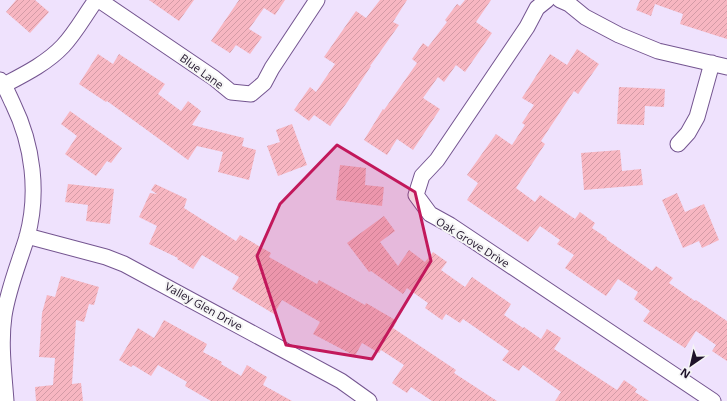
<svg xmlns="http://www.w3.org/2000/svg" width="727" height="401" font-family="'Open Sans',sans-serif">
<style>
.building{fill:url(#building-hatch)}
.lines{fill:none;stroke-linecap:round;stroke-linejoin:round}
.street-casing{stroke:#745590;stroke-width:17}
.street{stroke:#fff;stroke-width:15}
.marked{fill:#c2185b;fill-opacity:0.2;stroke:#c2185b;stroke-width:3;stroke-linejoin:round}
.labels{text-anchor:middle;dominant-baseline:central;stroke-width:4;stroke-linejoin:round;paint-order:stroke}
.street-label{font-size:11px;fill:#1e1229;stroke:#f5f5f5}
</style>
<defs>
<pattern id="building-hatch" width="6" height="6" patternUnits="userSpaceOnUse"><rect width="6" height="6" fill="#f7b6c1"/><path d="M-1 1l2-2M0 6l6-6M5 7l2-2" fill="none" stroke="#d39ba6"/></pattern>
</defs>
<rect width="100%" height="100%" fill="#efe2fd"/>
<path class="building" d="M16,0H35L49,12L30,33L6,12Z
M149,0H194L179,21Z
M239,0H285L275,15L264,8L249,29L262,37L250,54L236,45L230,53L211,41Z
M380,0H407L393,22L399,25L370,66H371L348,101L330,126L314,115L309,121L294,110L310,87L316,92L335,64L324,57L356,11L366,18Z
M465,0H491L476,22L492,33L465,72L456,65L444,82L438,77L423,98L440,109L413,150L397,139L387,155L364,140L383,109L384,110L417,63L412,59L423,43L428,47L447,22L445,20L457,4L460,6Z
M640,0H727V39L680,24L683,14L655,4L651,16L636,10Z
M577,49L599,64L578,94L574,91L541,141L545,144L516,188L535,202L540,195L575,219L580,212L595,223L592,228L607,238L606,239L652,271L656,266L673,278L669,283L695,301L696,300L727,321V361L712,351L716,345L696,331L685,348L643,321L650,311L634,299L638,292L618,279L606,296L565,268L574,255L557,244L560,240L540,226L528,242L467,200L478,183L467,175L496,134L512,145L525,125L522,123L534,105L522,98L550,54L567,65Z
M98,54L113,64L119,54L165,84L158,94L181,111L188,101L201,111L192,125L244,138L242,146L256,150L249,180L218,172L223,152L197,146L188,160L107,101L106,102L79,84Z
M619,87L665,89L664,107L645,106L644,125L617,124Z
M70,111L122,148L111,163L107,161L96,176L65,154L77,136L61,124Z
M292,124L307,165L278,176L267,146L280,142L276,130Z
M620,150L622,171L641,169L643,185L584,190L581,153Z
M340,165L366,168L365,185L384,187L382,206L336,200Z
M68,184L114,189L110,224L86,221L88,205L65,202Z
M155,184L187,199L184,208L236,241L240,235L271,253L269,257L317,284L319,280L365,305L366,303L397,321L393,328L456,370L454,373L497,401H432L411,387L407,393L392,383L404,365L381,350L379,353L362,343L355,356L313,334L320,322L282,300L274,314L232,289L239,277L202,255L193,269L177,259L178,258L149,244L157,226L139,217L150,193L157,194L151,190Z
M677,193L685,212L704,204L719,240L702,248L699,241L683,248L662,200Z
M384,216L395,231L380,242L398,266L409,250L425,262L433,252L447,262L441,270L465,287L472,277L511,304L504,315L523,328L524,327L541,339L547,329L561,338L554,349L617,390L624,380L637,389L635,392L649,401H555L561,392L523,365L519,371L502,360L509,351L463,319L460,323L446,314L442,320L425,308L428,303L407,288L403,294L371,271L369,272L347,243Z
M61,276L99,287L94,305L89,304L84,322L76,320L72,384L81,383L83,401H36L35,387L53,385L55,358L39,357L42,313L47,295L55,297Z
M164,320L207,344L203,352L222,362L221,364L241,376L247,365L267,377L263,385L292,401H211L185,386L187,382L158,365L151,376L133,365L131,367L119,360L138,328L154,338Z"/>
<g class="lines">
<defs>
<path id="street" d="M99,0L214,78L231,92L251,94L264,83L272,68L317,0
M547,0L537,8L527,27L437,160L422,176L416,195L430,214L450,225L713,401
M560,0L569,4L585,17L619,35L658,51L727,67
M0,80C6,87 9,96 13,104C33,145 39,193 27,237C19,263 8,289 4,316C0,344 4,373 6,401
M4,85C25,74 47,63 63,46C76,32 85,15 96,0
M678,144L688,133L697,117L712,63
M27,236L106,257L124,264L341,381L369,401"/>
</defs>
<use href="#street" class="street-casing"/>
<use href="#street" class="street"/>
</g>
<path class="marked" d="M337,145L415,192L431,261L372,359L286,345L257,256L280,204Z"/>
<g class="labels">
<g class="street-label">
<text transform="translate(202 71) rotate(36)">Blue Lane</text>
<text transform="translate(473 242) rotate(32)">Oak Grove Drive</text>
<text transform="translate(204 306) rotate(29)">Valley Glen Drive</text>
</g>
</g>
<g transform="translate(691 365) rotate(214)" stroke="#f5f5f5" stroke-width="3" paint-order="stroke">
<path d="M0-3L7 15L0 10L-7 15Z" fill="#1e1229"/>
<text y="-6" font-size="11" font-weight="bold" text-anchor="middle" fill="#1e1229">N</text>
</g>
</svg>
